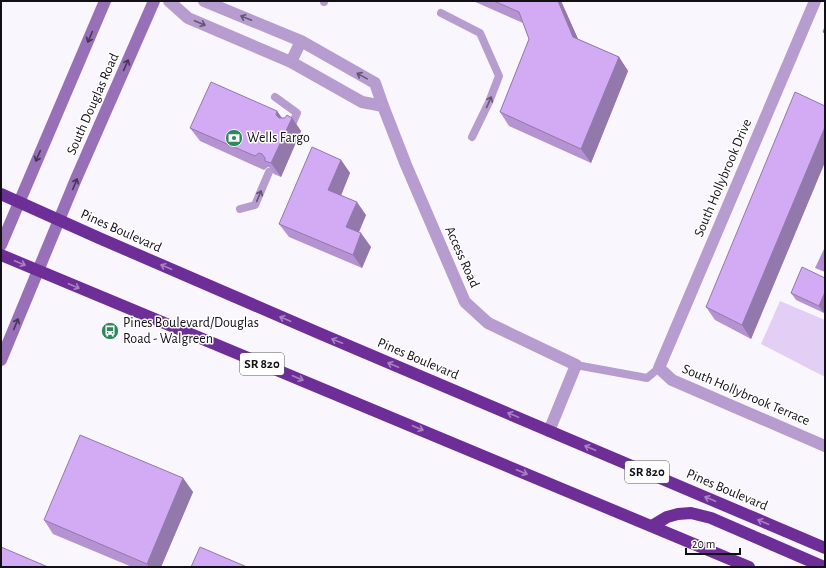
<svg xmlns="http://www.w3.org/2000/svg" width="826" height="568" font-family="'Alegreya Sans',sans-serif">
<style>
.green{fill:#e3cef6}
.water{fill:#b28dd3}
.lines{fill:none;stroke-linecap:round;stroke-linejoin:round}
.lane{stroke:#b79dcf;stroke-width:8}
.street{stroke:#b79dcf;stroke-width:12}
.secondary{stroke:#9770b8;stroke-width:12}
.highway{stroke:#6d2e97;stroke-width:12}
.wall{fill:#b593d2}
.shaded-wall{fill:#9378ab}
.building{fill:#d2abf4;stroke:#9378ab}
.oneway{stroke:#645672}
.oneway2{stroke:#473656}
.oneway3{stroke:#a782c1}
.labels{text-anchor:middle;dominant-baseline:central;stroke-width:3;stroke-linejoin:round;paint-order:stroke}
.shield{fill:#fff;stroke:#59575b;stroke-width:1}
.shield-label{font-size:13px;font-weight:bold;fill:#120f15}
.street-label{font-size:14px;fill:#120f15;stroke:#fff}
.poi-label{font-size:14px;fill:#120f15;stroke:#fff;text-anchor:start}
</style>
<rect width="100%" height="100%" fill="#faf6fe"/>
<path class="green" d="M780,301L825,320V377L761,344Z"/>
<path class="water" d="M824,249H825V272L815,268Z"/>
<g class="lines">
<path class="lane" d="M324,2V1
M441,13L480,33L499,76L489,102L472,137
M275,97L297,113L291,127
M240,209L255,205L269,172
M576,365L647,378L659,368"/>
<path class="street" d="M169,1L188,18L291,62L362,102L383,106
M204,1L301,41L375,83L383,106L406,165L465,302L488,323L576,365L549,431
M815,1L659,368L672,380L825,446
M291,62L301,41"/>
<path class="secondary" d="M1,245L105,1
M1,360L76,179L154,1"/>
<path class="highway" d="M1,194L99,238L321,334L825,548
M1,255L749,567
M652,526L667,517L678,514L691,513L711,518L824,567"/>
</g>
<path class="wall" d="M473,1H561L578,39L619,57L628,71L591,163L509,126L500,112L529,39L523,23Z
M825,106V162L751,339L715,320L706,307Z
M277,111L282,118H292L301,131L281,177L274,174L269,167H268L264,170L200,141L190,128Z
M341,160L350,173L341,195L366,215L359,232L371,247L362,268L289,237L279,224Z
M825,278V311L824,313L796,300L791,293Z
M183,478L193,492L161,567H132L53,534L44,520Z"/>
<path class="shaded-wall" d="M558,1H561L583,50L573,37Z
M619,57L628,71L591,163L581,149Z
M277,111L286,124V128L276,115Z
M292,118L301,131L281,177L271,163Z
M825,127V162L751,339L742,325Z
M341,160L350,173L338,203L328,190Z
M357,202L366,215L355,241L346,227Z
M361,233L371,247L362,268L353,255Z
M825,292V311L824,313L819,306Z
M183,478L193,492L161,567H149L147,564Z"/>
<path class="building" d="M494,1H558L573,37L619,57L581,149L500,112L529,39L519,12Z
M825,27V33L823,32Z
M211,82L277,111L276,115L279,118H285L287,115L292,118L271,163L265,161V158L262,154L259,153L255,156L190,128Z
M795,92L825,106V127L742,325L706,307Z
M312,147L341,160L328,190L357,202L346,227L361,233L353,255L279,224Z
M802,267L825,278V292L819,306L791,293Z
M80,435L183,478L147,564L44,520Z
M1,547L48,567H1Z
M200,547L247,567H191Z"/>
<defs><path id="oneway-shaft" d="M-6 0H5M1.5-3L5.5 0L1.5 3" fill="none" stroke-width="1.6" stroke-linecap="round" stroke-linejoin="round"/></defs>
<g class="oneway">
<use href="#oneway-shaft" transform="translate(246 18) rotate(-158)"/>
<use href="#oneway-shaft" transform="translate(200 23) rotate(23)"/>
<use href="#oneway-shaft" transform="translate(362 76) rotate(-151)"/>
<use href="#oneway-shaft" transform="translate(489 102) rotate(-66)"/>
<use href="#oneway-shaft" transform="translate(259 196) rotate(-67)"/>
</g>
<g class="oneway2">
<use href="#oneway-shaft" transform="translate(90 37) rotate(113)"/>
<use href="#oneway-shaft" transform="translate(126 65) rotate(-66)"/>
<use href="#oneway-shaft" transform="translate(38 156) rotate(113)"/>
<use href="#oneway-shaft" transform="translate(75 184) rotate(-67)"/>
<use href="#oneway-shaft" transform="translate(16 324) rotate(-68)"/>
</g>
<g class="oneway3">
<use href="#oneway-shaft" transform="translate(20 263) rotate(23)"/>
<use href="#oneway-shaft" transform="translate(166 267) rotate(-157)"/>
<use href="#oneway-shaft" transform="translate(74 286) rotate(23)"/>
<use href="#oneway-shaft" transform="translate(285 319) rotate(-157)"/>
<use href="#oneway-shaft" transform="translate(337 341) rotate(-158)"/>
<use href="#oneway-shaft" transform="translate(393 365) rotate(-157)"/>
<use href="#oneway-shaft" transform="translate(298 378) rotate(23)"/>
<use href="#oneway-shaft" transform="translate(513 415) rotate(-157)"/>
<use href="#oneway-shaft" transform="translate(418 428) rotate(23)"/>
<use href="#oneway-shaft" transform="translate(590 448) rotate(-157)"/>
<use href="#oneway-shaft" transform="translate(522 472) rotate(23)"/>
<use href="#oneway-shaft" transform="translate(710 499) rotate(-157)"/>
<use href="#oneway-shaft" transform="translate(763 522) rotate(-157)"/>
</g>
<defs>
<symbol id="bank-disc" viewBox="-11 -11 22 22"><circle r="9.5" fill="#2f875c" stroke="#fff"/><path d="M-6-4H6V4H-6ZM0-2.3a2.3 2.3 0 1 0 0 4.6a2.3 2.3 0 1 0 0-4.6Z" fill="#fff"/></symbol>
<symbol id="bus-disc" viewBox="-11 -11 22 22"><circle r="9.5" fill="#2f875c" stroke="#fff"/><path d="M-5-6H5V4H4V6H2V4H-2V6H-4V4H-5ZM-3.5-4V0h7V-4ZM-3.5 1.2v1.5H-2V1.2ZM2 1.2v1.5H3.5V1.2Z" fill="#fff"/></symbol>
</defs>
<g fill-rule="evenodd">
<use href="#bank-disc" x="224" y="128" width="20" height="20"/>
<use href="#bus-disc" x="100" y="321" width="20" height="20"/>
</g>
<g class="labels">
<g class="shield">
<rect x="240" y="353" width="44" height="22" rx="3"/>
<rect x="625" y="461" width="44" height="22" rx="3"/>
</g>
<g class="shield-label">
<text x="262" y="364">SR 820</text>
<text x="647" y="472">SR 820</text>
</g>
<g class="street-label">
<text transform="translate(93 104) rotate(-66)">South Douglas Road</text>
<text transform="translate(723 178) rotate(-67)">South Hollybrook Drive</text>
<text transform="translate(121 231) rotate(24)">Pines Boulevard</text>
<text transform="translate(462 257) rotate(66)">Access Road</text>
<text transform="translate(418 359) rotate(23)">Pines Boulevard</text>
<text transform="translate(746 395) rotate(23)">South Hollybrook Terrace</text>
<text transform="translate(727 490) rotate(23)">Pines Boulevard</text>
</g>
<g class="poi-label">
<text x="247" y="138">Wells Fargo</text>
<text x="123" y="323">Pines Boulevard/Douglas<tspan x="123" dy="16">Road - Walgreen</tspan></text>
</g>
</g>
<rect width="826" height="568" fill="none" stroke="#120f15" stroke-width="4"/>
<path d="M686 548v6h54v-6" fill="none" stroke="#120f15" stroke-width="2"/>
<text x="692" y="548" font-size="12" fill="#120f15" stroke="#ffffff" stroke-width="3" paint-order="stroke">20 m</text>
</svg>
